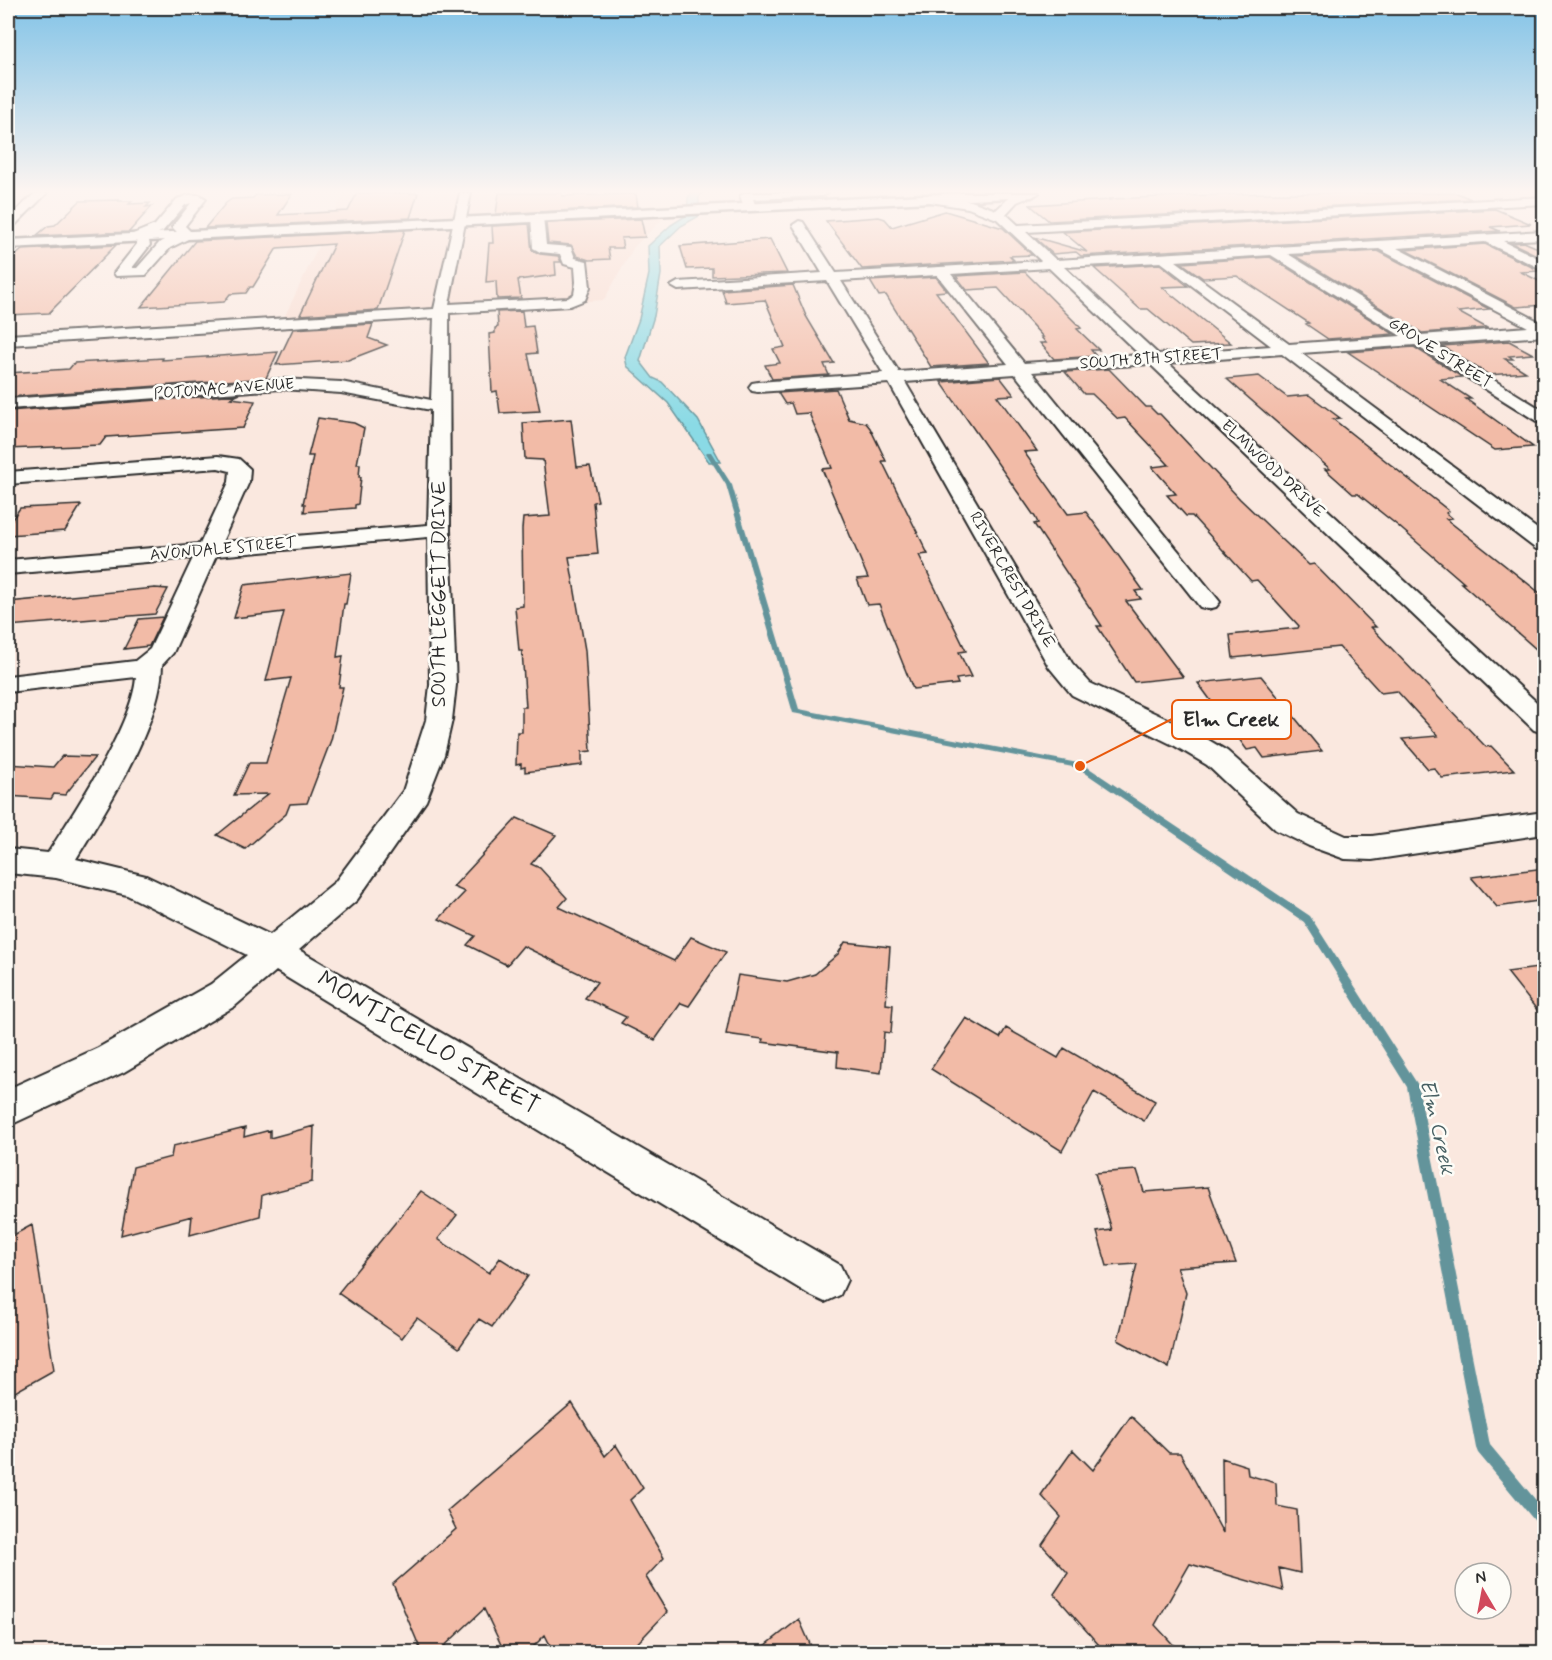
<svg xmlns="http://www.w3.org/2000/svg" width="1552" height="1660" font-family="Mynerve,sans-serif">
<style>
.built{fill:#f8dace}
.water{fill:#8adae5;stroke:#64949b;stroke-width:1.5}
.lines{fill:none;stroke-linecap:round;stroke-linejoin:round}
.stream{fill:#64949b;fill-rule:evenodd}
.building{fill:#f2bba7;stroke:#2b2b2b;stroke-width:1.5}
.minor-casing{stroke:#2b2b2b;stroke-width:4}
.major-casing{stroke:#2b2b2b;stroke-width:5}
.minor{fill:#fdfcf7;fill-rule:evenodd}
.major{fill:#fdfcf7;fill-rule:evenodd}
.labels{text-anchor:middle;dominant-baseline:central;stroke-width:5;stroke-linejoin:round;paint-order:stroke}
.far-street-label{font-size:16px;fill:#2b2b2b;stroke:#fdfcf7}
.street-label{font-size:20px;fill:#2b2b2b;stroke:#fdfcf7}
.water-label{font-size:21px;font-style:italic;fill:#486063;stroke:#fdfcf7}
.near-street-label{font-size:24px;fill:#2b2b2b;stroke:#fdfcf7}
.leader{fill:none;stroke:#e8590c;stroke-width:2}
.callout-dot{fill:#e8590c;stroke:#fdfcf7;stroke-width:2}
.callout{fill:#fdfcf7;stroke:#e8590c;stroke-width:2}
.callout-label{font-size:21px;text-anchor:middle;font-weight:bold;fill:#2b2b2b}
</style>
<rect width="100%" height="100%" fill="#fae8df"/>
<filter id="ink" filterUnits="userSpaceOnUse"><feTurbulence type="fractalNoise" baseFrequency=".0167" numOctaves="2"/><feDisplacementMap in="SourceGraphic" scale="12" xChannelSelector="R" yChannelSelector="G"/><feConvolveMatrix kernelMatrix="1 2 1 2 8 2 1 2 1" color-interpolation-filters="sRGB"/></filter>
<g filter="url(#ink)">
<path class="built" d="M344,193H582L584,218L669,213L634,247L604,300L283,320Z"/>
<path class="water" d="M692,193H702L699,197V216L681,226L660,246L661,274L654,316L640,361L653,378L662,382L698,420L721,462H709L668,403L627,366L625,357L639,319L649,274L648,246L671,225L687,215L688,197Z"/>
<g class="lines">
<path class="stream" d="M707,452H711L732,485L799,709L1083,764L1310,916L1418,1085L1490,1445L1544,1510V1528L1539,1526L1478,1453L1476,1448L1407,1087L1304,922L1078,768L793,713L726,485L706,453Z"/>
</g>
<path class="building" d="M357,193H418L410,218L205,228L226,203L232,199L253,198L256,195L292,194L278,215L348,211Z
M499,193H562V196L636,194L638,207L496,214Z
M1266,193H1457L1471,199L1049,221L1030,205L1110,200L1108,199Z
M120,200L118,201H132L129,204L150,203L146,207L152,206L129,232L36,236L48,226L55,225L80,201Z
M1495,209L1531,224L1490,227L1500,231L1081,256L1076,252L1053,254L1034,237L1087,252L1063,232Z
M945,211L1003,228L1032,255L1010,256L1014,260L862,269L826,221L879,217L885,219L892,227Z
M641,219L645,237L621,238L623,248H608L610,259L589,260L577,256L571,245L548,243L546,223Z
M529,224L532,250L540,254L558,256L561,262H555L556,275L518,280L521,298L497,299L496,281L486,282L489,243H493L492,226Z
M405,230L378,310L300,315L334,244L277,248L253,287H250L246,293L230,294L224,302L141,307L195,241Z
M770,239L787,273L712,276V268L687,269L680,246Z
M1524,242L1545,251V259L1512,243Z
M1485,244L1540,271L1521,272L1545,284V305L1516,307L1405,250Z
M116,245L49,313L8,315V262L22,250Z
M1378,251L1489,309L1458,312L1487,328L1422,333L1295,256Z
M1270,257L1394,334L1328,339L1306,324L1309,323L1237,276L1203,278L1182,263Z
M1160,264L1188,286L1162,287L1231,343L1191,345L1148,309H1140L1094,268Z
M1025,272L1081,328L1077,329L1099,350H1091L1096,356L1054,359L1040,343H1046L1041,337H1043L998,288L967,290L956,276Z
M936,277L947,291L936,292L989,363L931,367L886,295L879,296L870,281Z
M793,285L806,316L834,363L824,364L829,375L772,379L765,365L780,363L773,349L785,347L765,300L726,303L722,290Z
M522,311L524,327L533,326L537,353L528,354L540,411L500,413L497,391L492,392L489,334L495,333V328L498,327L497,312Z
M373,324L368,338L387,345L348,360L276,365L293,329Z
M1509,341L1533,354L1509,356L1513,359H1505L1526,372L1489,375L1442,346Z
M1414,347L1462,377L1440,379L1471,399H1466L1533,447L1495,450L1348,352Z
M278,352L266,378L8,397V373L69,369L74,363L163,358L162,360Z
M1109,369L1146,407H1150L1157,414H1160L1240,499L1309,565L1314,564L1376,627H1371L1486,747L1491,746L1514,770L1442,778L1434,768L1428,769L1402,739L1438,736L1397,691L1381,693L1339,647L1233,658L1230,635L1298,628L1299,626L1257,580L1251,581L1192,516H1186L1167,495L1176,494L1152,467L1169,465L1125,418L1118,419L1092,394H1084L1065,372Z
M1259,376L1287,397L1309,395L1340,418L1333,419L1449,511L1446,513L1452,518L1446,519L1545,597V657L1461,583H1464L1397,525L1358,494H1353L1325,469H1330L1227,379Z
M1000,377L1014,395L997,396L1037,451L1024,452L1068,514L1086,512L1118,555L1143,590L1135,591L1141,599L1126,601L1183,677L1134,682L1097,626H1102L1034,524L1038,523L1035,517L941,382Z
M836,389L849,419L866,423L870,428L886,461H882L928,554L919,555L966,651L959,652L971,677L956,679L958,684L913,689L879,604L867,605L857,579L868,578L822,469L832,468L809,413L795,414L791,403L785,404L778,393Z
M240,394L231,398L255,401L243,428L106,437L100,445L8,449V411Z
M318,418L354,423L364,428L357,464H360L359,477H361L358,504L355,505V508L304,512L305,504H303L313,456H308Z
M571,419L577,467L590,466L598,501L593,502L598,554L569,557L585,650L591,751L582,752V765L525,772V767L521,768V764L516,765L517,732H522V707H526L522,651H519L515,607L523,606L522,529L523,518L550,516L543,460L525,459L523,423Z
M81,505L65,531L8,535V525L20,508Z
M351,573L346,604H344L337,657L343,656L339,687H343L331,740L307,803L290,804L286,814L245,849L217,835L268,794L234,795L249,763H266L291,678L266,681L284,612L234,618L244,585Z
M155,588L168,589L155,614L8,626V602Z
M163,617L149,646L124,649L139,619Z
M1261,676L1322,751L1264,758L1257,748L1247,750L1198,683Z
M62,756L95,757L65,795L54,794L51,799L8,796V764L53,767Z
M517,818L556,835L531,864L540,868L567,898L559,907L674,961L691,937L726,952L689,1006L681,1003L655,1040L621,1023L626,1017L585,998L597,982L523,946L507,965L467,945L475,936L439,919L465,892L453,887Z
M1545,868V900L1497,907L1471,877Z
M845,942L890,947L886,1004L893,1005L891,1033L884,1032L881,1073L837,1067L838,1052L762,1042L763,1039L726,1034L738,975L787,982L815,974L838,954Z
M1545,967V1020L1507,972Z
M966,1018L1000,1038L1006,1028L1058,1058L1064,1048L1155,1101L1144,1121L1094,1092L1062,1151L931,1069Z
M314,1126L312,1182L262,1195L260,1216L190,1235L192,1216L121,1235L133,1167L171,1157L173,1146L245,1128L244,1137L270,1130V1138Z
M1137,1170L1144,1192L1208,1187L1236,1263L1177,1267L1186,1293L1169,1368L1118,1340L1137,1264L1107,1266L1097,1232L1112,1230L1095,1173Z
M421,1191L457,1215L438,1239L489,1273L500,1258L528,1276L492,1327L479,1319L459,1348L417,1318L402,1338L338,1293Z
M32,1225L54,1370L8,1396V1238Z
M572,1403L605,1456L616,1445L643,1488L630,1500L664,1558L646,1577L667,1612L628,1653H554L545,1635L527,1653H505L484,1609L437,1653H422L393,1584L456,1529L447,1511Z
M1131,1416L1169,1453H1180L1223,1533L1222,1458L1247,1466L1248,1475L1276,1483L1277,1506L1297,1510L1300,1573L1279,1568L1283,1591L1190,1564L1155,1625L1181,1653H1106L1054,1594L1068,1573L1042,1545L1061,1517L1041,1495L1073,1450L1093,1470Z
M799,1619L814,1653H756Z"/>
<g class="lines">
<defs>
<path id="minor" d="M35,193H47L12,228L8,229V219Z
M460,193H471L449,304L568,298L574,294L576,282L575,267L564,264L560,254L540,252L533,248L531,217L537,213L543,217L546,245L571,247L575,258L587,261L590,287L585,300L570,306L449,313L450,530L456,685L452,720L444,755L426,801L357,900L299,950L840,1265L847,1280L840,1295L825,1302L810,1295L276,971L235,1006L124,1072L8,1126V1089L98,1048L211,984L247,955L127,895L56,878L8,873V849L48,853C74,812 133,724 136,677L8,692V676L135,661L150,649L193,558L8,574V560L200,544L229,482L230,471L218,468L8,484V472L218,456L239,459L250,469L249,482L222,542L428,525L431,410L341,393L281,389L8,409V399L281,379L341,382L431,400L434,318L8,345V335L434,309ZM428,537L430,685L426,720L403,791L335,882L270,935L146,876L76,859C107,808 161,725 162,665L173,653L216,556Z
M746,193H828L822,196L753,199L756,207L750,211L744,207L740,196Z
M1023,193H1039L1017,202L1006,214L1018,225L1544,197V204L1026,232L1056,260L1544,231V239L1503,241L1544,261V270L1485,242L1397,248L1544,324V336L1435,344L1544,411V423L1538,422L1415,345L1301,353L1544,534V550L1536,549L1282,354L1168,363L1544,709V733L1534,730L1150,364L1032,372L1216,597L1220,602L1216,607L1208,609L1200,607L1015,374L905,382L1072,663L1090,683L1195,732L1227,751L1298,814L1346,836H1372L1544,812V834L1372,860L1345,859L1309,846L1276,830L1207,765L1175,746L1072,695L1049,667L889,383L758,392L752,391L749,387L752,383L758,382L883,373L827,281L678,290L671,286L678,282L822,273L793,225L799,221L803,222L836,273L1041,261L997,219L968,208L930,202L924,198L930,194L971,201L996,210L1009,198ZM1379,249L1528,327L1421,335L1288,254ZM1271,255L1401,336L1289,344L1176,261ZM1161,262L1271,346L1158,354L1064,267ZM1049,268L1140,355L1024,363L951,274ZM937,275L1008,364L899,372L841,281Z
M189,195H200L206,199L185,226L193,234L192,237L170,248L146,275L116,276L114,273L137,244V242L132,237L133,234L155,225L177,199ZM191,203L172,227L178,233L160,242L137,268H132L150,245L148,237L163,231L185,205Z"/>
<path id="major" d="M964,193H1038L1032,197L8,248V240Z"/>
</defs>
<use href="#minor" class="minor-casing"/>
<use href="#major" class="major-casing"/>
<use href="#minor" class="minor"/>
<use href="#major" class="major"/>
</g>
</g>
<linearGradient id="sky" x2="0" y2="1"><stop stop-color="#82c3e7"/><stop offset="0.45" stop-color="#fdf5f1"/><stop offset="1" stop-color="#fdf5f1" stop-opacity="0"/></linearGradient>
<rect width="1552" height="425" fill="url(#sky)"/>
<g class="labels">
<g class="far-street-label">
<text transform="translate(1440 353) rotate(32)">GROVE STREET</text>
<text transform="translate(1151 359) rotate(-4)">SOUTH 8TH STREET</text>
<text transform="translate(224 389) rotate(-4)">POTOMAC AVENUE</text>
<text transform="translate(1273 469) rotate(43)">ELMWOOD DRIVE</text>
<text transform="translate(223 549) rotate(-5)">AVONDALE STREET</text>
<text transform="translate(1012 580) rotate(60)">RIVERCREST DRIVE</text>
</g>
<g class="street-label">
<text transform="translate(439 594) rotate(-90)">SOUTH LEGGETT DRIVE</text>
</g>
<g class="water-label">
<text transform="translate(1437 1127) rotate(77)">Elm Creek</text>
</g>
<g class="near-street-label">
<text transform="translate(428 1043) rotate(31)">MONTICELLO STREET</text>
</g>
</g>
<path class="leader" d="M1080 766L1172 719"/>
<circle class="callout-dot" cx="1080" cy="766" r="6"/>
<rect class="callout" x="1172" y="700" width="119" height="39" rx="6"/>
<g class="callout-label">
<text x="1231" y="726">Elm Creek</text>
</g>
<rect width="1552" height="1660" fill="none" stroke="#fdfcf7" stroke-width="30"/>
<rect x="15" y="15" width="1522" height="1630" fill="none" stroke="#2b2b2b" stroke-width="2" filter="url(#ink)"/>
<g transform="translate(1483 1591) rotate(350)"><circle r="28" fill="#fdfcf7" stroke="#a9a8a5" stroke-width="1.5"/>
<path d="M0-4.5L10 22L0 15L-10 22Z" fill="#d1495b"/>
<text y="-9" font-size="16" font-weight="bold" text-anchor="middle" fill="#2b2b2b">N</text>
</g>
</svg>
